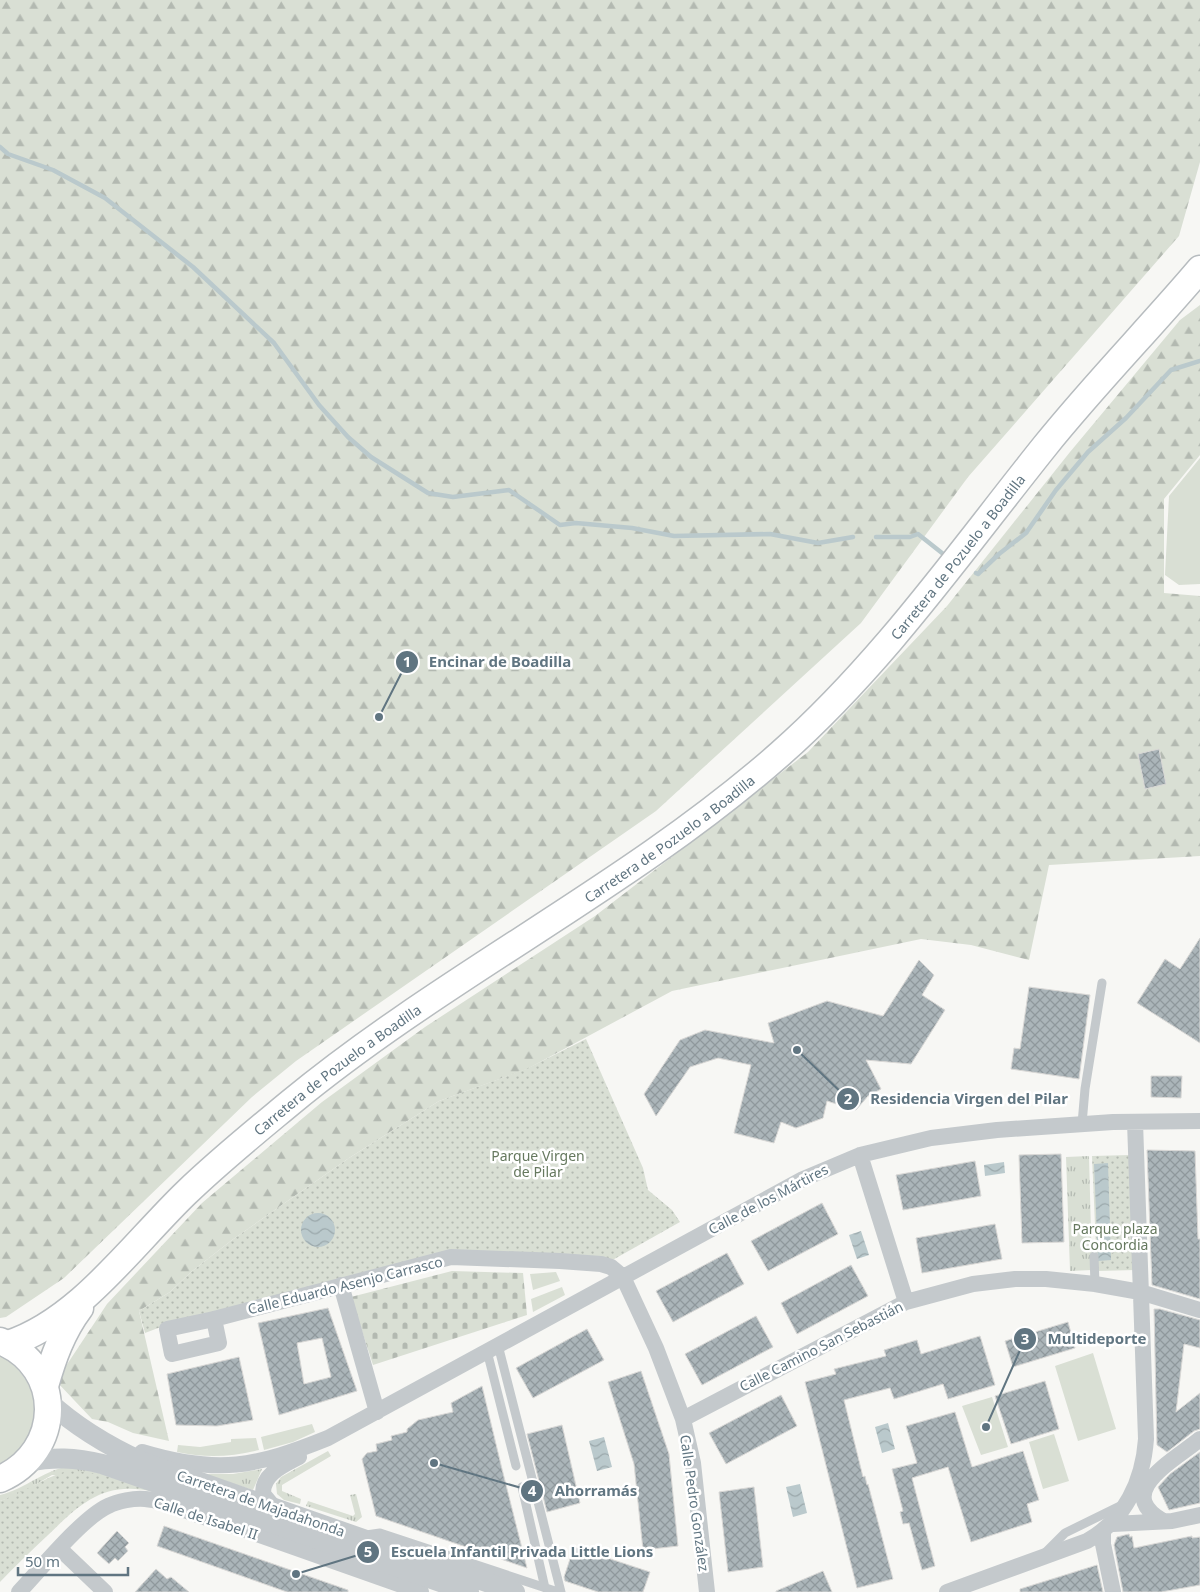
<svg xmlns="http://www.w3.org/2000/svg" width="1200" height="1592" font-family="'Noto Sans',sans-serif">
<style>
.grass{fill:url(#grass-tufts)}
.forest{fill:url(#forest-firs)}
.cemetery{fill:url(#cemetery-stones)}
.park{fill:url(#park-dots)}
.garden{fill:#d9dfd4}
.water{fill:url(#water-waves)}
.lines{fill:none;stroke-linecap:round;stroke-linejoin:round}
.stream{stroke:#bac9cc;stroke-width:4.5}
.building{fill:url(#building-cross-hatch);stroke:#d9d8d6;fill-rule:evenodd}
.primary-casing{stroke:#b7bcbf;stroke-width:29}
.service{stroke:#c4c9cc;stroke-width:9}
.minor{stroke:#c4c9cc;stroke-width:16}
.tertiary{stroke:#c4c9cc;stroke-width:20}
.primary{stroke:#fff;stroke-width:26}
.labels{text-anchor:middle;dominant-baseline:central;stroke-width:5;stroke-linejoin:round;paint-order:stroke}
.street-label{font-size:14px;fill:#607581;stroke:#fff}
.park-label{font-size:14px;fill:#66795f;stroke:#fff}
.leader{fill:none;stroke:#607581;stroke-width:2}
.callout-dot{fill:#607581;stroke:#fff;stroke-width:2}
.mark-label{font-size:15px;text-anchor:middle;font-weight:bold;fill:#fff}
.callout-label{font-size:15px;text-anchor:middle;font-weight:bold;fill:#607581;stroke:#fff;stroke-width:5;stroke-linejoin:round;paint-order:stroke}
</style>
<defs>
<pattern id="grass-tufts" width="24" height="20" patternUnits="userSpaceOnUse" patternTransform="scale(1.25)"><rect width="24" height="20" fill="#d9dfd4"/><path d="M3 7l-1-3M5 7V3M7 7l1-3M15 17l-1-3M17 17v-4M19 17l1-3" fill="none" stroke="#b3b9b1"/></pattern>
<pattern id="forest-firs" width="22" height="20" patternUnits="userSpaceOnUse" patternTransform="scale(1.25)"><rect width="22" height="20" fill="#d9dfd4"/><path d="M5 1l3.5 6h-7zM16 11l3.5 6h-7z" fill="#b3b9b1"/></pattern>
<pattern id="cemetery-stones" width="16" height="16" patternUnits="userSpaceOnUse" patternTransform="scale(1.25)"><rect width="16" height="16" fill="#d9dfd4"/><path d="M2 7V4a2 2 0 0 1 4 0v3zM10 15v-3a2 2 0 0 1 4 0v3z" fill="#b3b9b1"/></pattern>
<pattern id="park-dots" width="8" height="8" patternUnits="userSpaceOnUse" patternTransform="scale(1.25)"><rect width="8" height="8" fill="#d9dfd4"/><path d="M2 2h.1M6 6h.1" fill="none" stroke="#b3b9b1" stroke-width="1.8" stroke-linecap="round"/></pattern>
<pattern id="water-waves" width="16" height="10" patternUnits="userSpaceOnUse" patternTransform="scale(1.25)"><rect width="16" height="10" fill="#bac9cc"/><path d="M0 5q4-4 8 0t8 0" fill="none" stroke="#9ba8ab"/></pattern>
<pattern id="building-cross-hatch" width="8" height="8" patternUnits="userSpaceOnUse" patternTransform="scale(1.25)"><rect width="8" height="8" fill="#abb5b9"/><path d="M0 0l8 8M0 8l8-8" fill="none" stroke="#8f989c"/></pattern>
</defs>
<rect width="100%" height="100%" fill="#f7f7f4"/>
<path class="grass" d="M1089,1156L1092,1270L1070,1271L1066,1157Z
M328,1451L331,1456L282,1485V1491L301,1499L300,1504L284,1500L277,1494L276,1484L281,1477Z
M72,1466L118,1478L52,1475L18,1495L0,1501V1495C26,1489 46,1468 72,1466Z
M262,1469L253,1490L202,1474H233Z
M356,1494L362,1517L356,1522L306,1506L308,1501L353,1516L355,1514L350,1495Z"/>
<path class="forest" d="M0,0H1200V162L1179,236L968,477L861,623L656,811L296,1061L252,1097L64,1278L6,1317L0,1318Z
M1200,305V455L1164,499V593L1200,596V856L1049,865L1029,960L971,945L921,939L672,991L527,1069L439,1101L349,1158L232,1240L191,1272L170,1292L139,1311L169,1441L133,1433L108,1422L92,1419L56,1381L107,1304L202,1203L322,1102L425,1027L595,916L808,752L947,606L1070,452L1180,320Z"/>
<path class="cemetery" d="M452,1271L523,1273L527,1315L373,1365L351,1297Z"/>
<path class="park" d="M586,1039L643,1168L648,1190L672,1210L680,1222L609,1262L452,1252L166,1325L145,1333L139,1311L170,1292L191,1272L232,1240L349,1158L439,1101L526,1069Z
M1131,1155L1136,1270L1097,1271L1092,1156Z
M67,1471C98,1471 125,1481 154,1492C104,1480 80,1504 47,1536C31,1551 15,1566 0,1582V1501C23,1493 43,1478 67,1471Z"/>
<path class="garden" d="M1200,458V584L1179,585L1165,575L1169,496Z
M556,1272L560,1281L533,1290L530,1274Z
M562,1287L565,1295L533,1312L531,1299Z
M1093,1353L1116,1429L1078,1441L1055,1366Z
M0,1355C36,1376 49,1422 17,1454C12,1458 5,1461 0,1464Z
M992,1397L1008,1447L981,1455L962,1406Z
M312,1424L315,1432L293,1442L264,1450L261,1437Z
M1054,1434L1069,1481L1043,1489L1029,1442Z
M256,1438L259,1450C231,1457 205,1458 177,1452L178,1445L200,1447L231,1442V1439Z"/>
<path class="water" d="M1004,1162L1005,1173L985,1176L984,1165Z
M1108,1163L1111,1260L1098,1261L1094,1164Z
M301 1230a17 17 0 1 1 34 0a17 17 0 1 1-34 0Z
M861,1231L869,1255L857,1259L849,1235Z
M888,1423L895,1449L882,1453L875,1427Z
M604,1437L612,1467L597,1471L589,1441Z
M800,1484L807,1513L793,1517L786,1487Z"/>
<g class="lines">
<path class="stream" d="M0,147L8,154L53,170L105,198L193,267L274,343L319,405L348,437L371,457L428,493L453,497L509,490L560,525L576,523L632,528L674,536L770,534L818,543L853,537
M876,537H910L918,534L942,553
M976,573L978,574L999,554L1026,533L1056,490L1088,452L1126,418L1171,370L1200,361"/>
</g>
<path class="building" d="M1159,749L1166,784L1145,789L1138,754Z
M1200,938V1043L1137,1003L1165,959L1180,969Z
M919,960L934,975L922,995L945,1010L911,1064L866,1060L881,1089L868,1096L856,1110L827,1101L823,1118L796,1128L781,1122L774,1143L734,1133L751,1065L718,1058L690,1067L656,1116L644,1094L680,1040L705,1030L774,1043L768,1023L827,1001L883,1016Z
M1029,987L1090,995L1079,1079L1011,1069L1014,1048L1020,1049Z
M1151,1076H1182L1181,1098L1151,1097Z
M1147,1150L1195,1151L1198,1239H1200V1299L1152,1285Z
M1061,1154L1064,1242L1022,1243L1019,1155Z
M975,1161L981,1196L903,1210L896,1175Z
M822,1203L838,1234L768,1271L751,1241Z
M995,1224L1002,1259L922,1273L916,1238Z
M727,1253L744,1284L673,1322L656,1291Z
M851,1265L868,1296L797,1334L781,1303Z
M328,1308L357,1391L279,1415L258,1323ZM322,1338L331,1377L304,1384L297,1343Z
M1154,1309H1160L1200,1320V1348L1184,1344L1176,1412L1200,1393V1429L1194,1431L1167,1452L1157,1445Z
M756,1316L773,1347L702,1385L685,1354Z
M1068,1322L1075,1348L1013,1367L1005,1341Z
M587,1329L604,1360L533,1398L516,1368Z
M980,1336L995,1385L948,1399L943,1384L894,1399L890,1388L844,1400L863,1477L865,1476L867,1485L868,1484L893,1579L857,1588L805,1382L836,1374L834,1369L886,1356L884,1350L917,1340L921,1354Z
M239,1357L253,1420L217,1426L176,1425L167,1374Z
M641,1371L669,1454L678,1546L643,1550L634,1464L608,1382Z
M1045,1381L1059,1429L1011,1444L995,1396Z
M482,1386L502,1469L527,1568L376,1516L362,1459L367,1453L377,1451L376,1444L392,1440L391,1436L407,1432V1429L418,1420L453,1412L451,1403Z
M781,1395L797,1426L726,1464L709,1433Z
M955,1412L972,1467L1023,1451L1039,1500L1027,1504L1032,1522L971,1542L948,1467L912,1478L935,1566L922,1570L909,1523L903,1524L900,1512L903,1511L892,1469L917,1463L906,1426Z
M562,1425L580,1503L547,1512L527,1434Z
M1200,1452V1503L1169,1510L1158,1487L1170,1474Z
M754,1487L763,1567L728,1572L719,1492Z
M164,1526L348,1590V1592H287L157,1546Z
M117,1531L129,1543L125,1547L128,1551L118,1561L115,1558L109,1564L97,1553Z
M1129,1534L1130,1537L1132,1536L1134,1548L1192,1536V1538L1200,1537V1585L1161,1592H1123L1114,1545L1117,1537Z
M574,1547L650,1572L643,1592H598L565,1581L564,1577Z
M1097,1565L1103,1592H1020V1589Z
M156,1569L167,1579L171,1577L189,1592H135Z
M823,1571L832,1592H776V1591Z"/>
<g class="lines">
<defs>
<g id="primary">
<path d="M0,1341C65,1367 63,1452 0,1479"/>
<path id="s1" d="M8,1344C79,1321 133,1244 186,1193C219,1161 255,1132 290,1103C445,975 629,887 780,754C882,664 960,552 1045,446C1094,385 1149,329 1200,269"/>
<path d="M45,1386C53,1358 62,1332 80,1308"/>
</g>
</defs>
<use href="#primary" class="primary-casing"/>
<path class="service" d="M1082,1124L1085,1089L1102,983
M1094,1256L1095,1284
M498,1345L561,1592
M487,1351L516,1466
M522,1487L545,1588
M366,1535L380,1533L558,1592
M1045,1553L1065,1533L1124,1504"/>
<path class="minor" d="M860,1155L906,1302
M341,1285L377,1412
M214,1319L451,1257L560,1261L601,1264L611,1267L623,1277L656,1348L683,1419L693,1463L707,1592
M214,1319L219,1343L172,1354L167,1329Z
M683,1419L906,1302L973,1284L1015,1279H1046L1095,1284L1140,1292L1200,1310
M142,1452C218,1475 256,1467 328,1438L803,1179L860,1155L931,1138L997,1130L1113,1122L1200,1121
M273,1506L263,1494C262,1474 284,1465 299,1457
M1163,1521C1112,1492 1175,1460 1200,1439
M1113,1524L1172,1521L1200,1515
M1103,1532V1544L1113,1592
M60,1549L105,1592
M19,1592C40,1570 82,1518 108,1506C118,1501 134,1498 145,1499C172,1501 196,1518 223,1522L421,1592
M947,1592L1087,1541C1125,1520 1143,1481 1146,1439L1135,1122"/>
<path class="tertiary" d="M48,1401C76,1427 108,1446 143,1462L515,1592
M26,1462C53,1457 75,1457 102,1464L469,1592"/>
<use href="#primary" class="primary"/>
</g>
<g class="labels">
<g class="street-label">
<text stroke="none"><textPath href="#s1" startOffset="1241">Carretera de Pozuelo a Boadilla</textPath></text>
<text stroke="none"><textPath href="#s1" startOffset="836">Carretera de Pozuelo a Boadilla</textPath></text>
<text stroke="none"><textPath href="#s1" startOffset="431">Carretera de Pozuelo a Boadilla</textPath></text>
<text transform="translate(768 1199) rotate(-28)">Calle de los Mártires</text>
<text transform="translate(345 1285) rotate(-14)">Calle Eduardo Asenjo Carrasco</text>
<text transform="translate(821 1346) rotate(-27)">Calle Camino San Sebastián</text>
<text transform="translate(261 1503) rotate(19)">Carretera de Majadahonda</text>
<text transform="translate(695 1503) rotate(82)">Calle Pedro González</text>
<text transform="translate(206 1518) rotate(18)">Calle de Isabel II</text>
</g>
<g class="park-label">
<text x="538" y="1155">Parque Virgen<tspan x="538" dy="16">de Pilar</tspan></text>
<text x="1115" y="1228">Parque plaza<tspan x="1115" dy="16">Concordia</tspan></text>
</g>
</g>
<path class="leader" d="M379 717L407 662M797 1050L848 1099M986 1427L1025 1339M434 1463L532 1491M296 1574L368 1552"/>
<g class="callout-dot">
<circle cx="379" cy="717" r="5"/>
<circle cx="797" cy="1050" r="5"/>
<circle cx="986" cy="1427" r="5"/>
<circle cx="434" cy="1463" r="5"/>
<circle cx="296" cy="1574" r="5"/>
<circle cx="407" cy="662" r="12"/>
<circle cx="848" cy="1099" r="12"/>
<circle cx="1025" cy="1339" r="12"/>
<circle cx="532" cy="1491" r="12"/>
<circle cx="368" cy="1552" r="12"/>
</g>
<g class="mark-label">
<text x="407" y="667">1</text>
<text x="848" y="1104">2</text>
<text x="1025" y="1344">3</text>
<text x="532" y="1496">4</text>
<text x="368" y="1557">5</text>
</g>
<g class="callout-label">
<text x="500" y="667">Encinar de Boadilla</text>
<text x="969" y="1104">Residencia Virgen del Pilar</text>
<text x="1097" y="1344">Multideporte</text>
<text x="596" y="1496">Ahorramás</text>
<text x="522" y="1557">Escuela Infantil Privada Little Lions</text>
</g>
<path d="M18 1567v8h110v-8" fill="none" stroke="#607581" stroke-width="2.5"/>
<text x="25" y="1567" font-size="15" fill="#607581" stroke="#ffffff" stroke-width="4" paint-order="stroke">50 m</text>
</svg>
